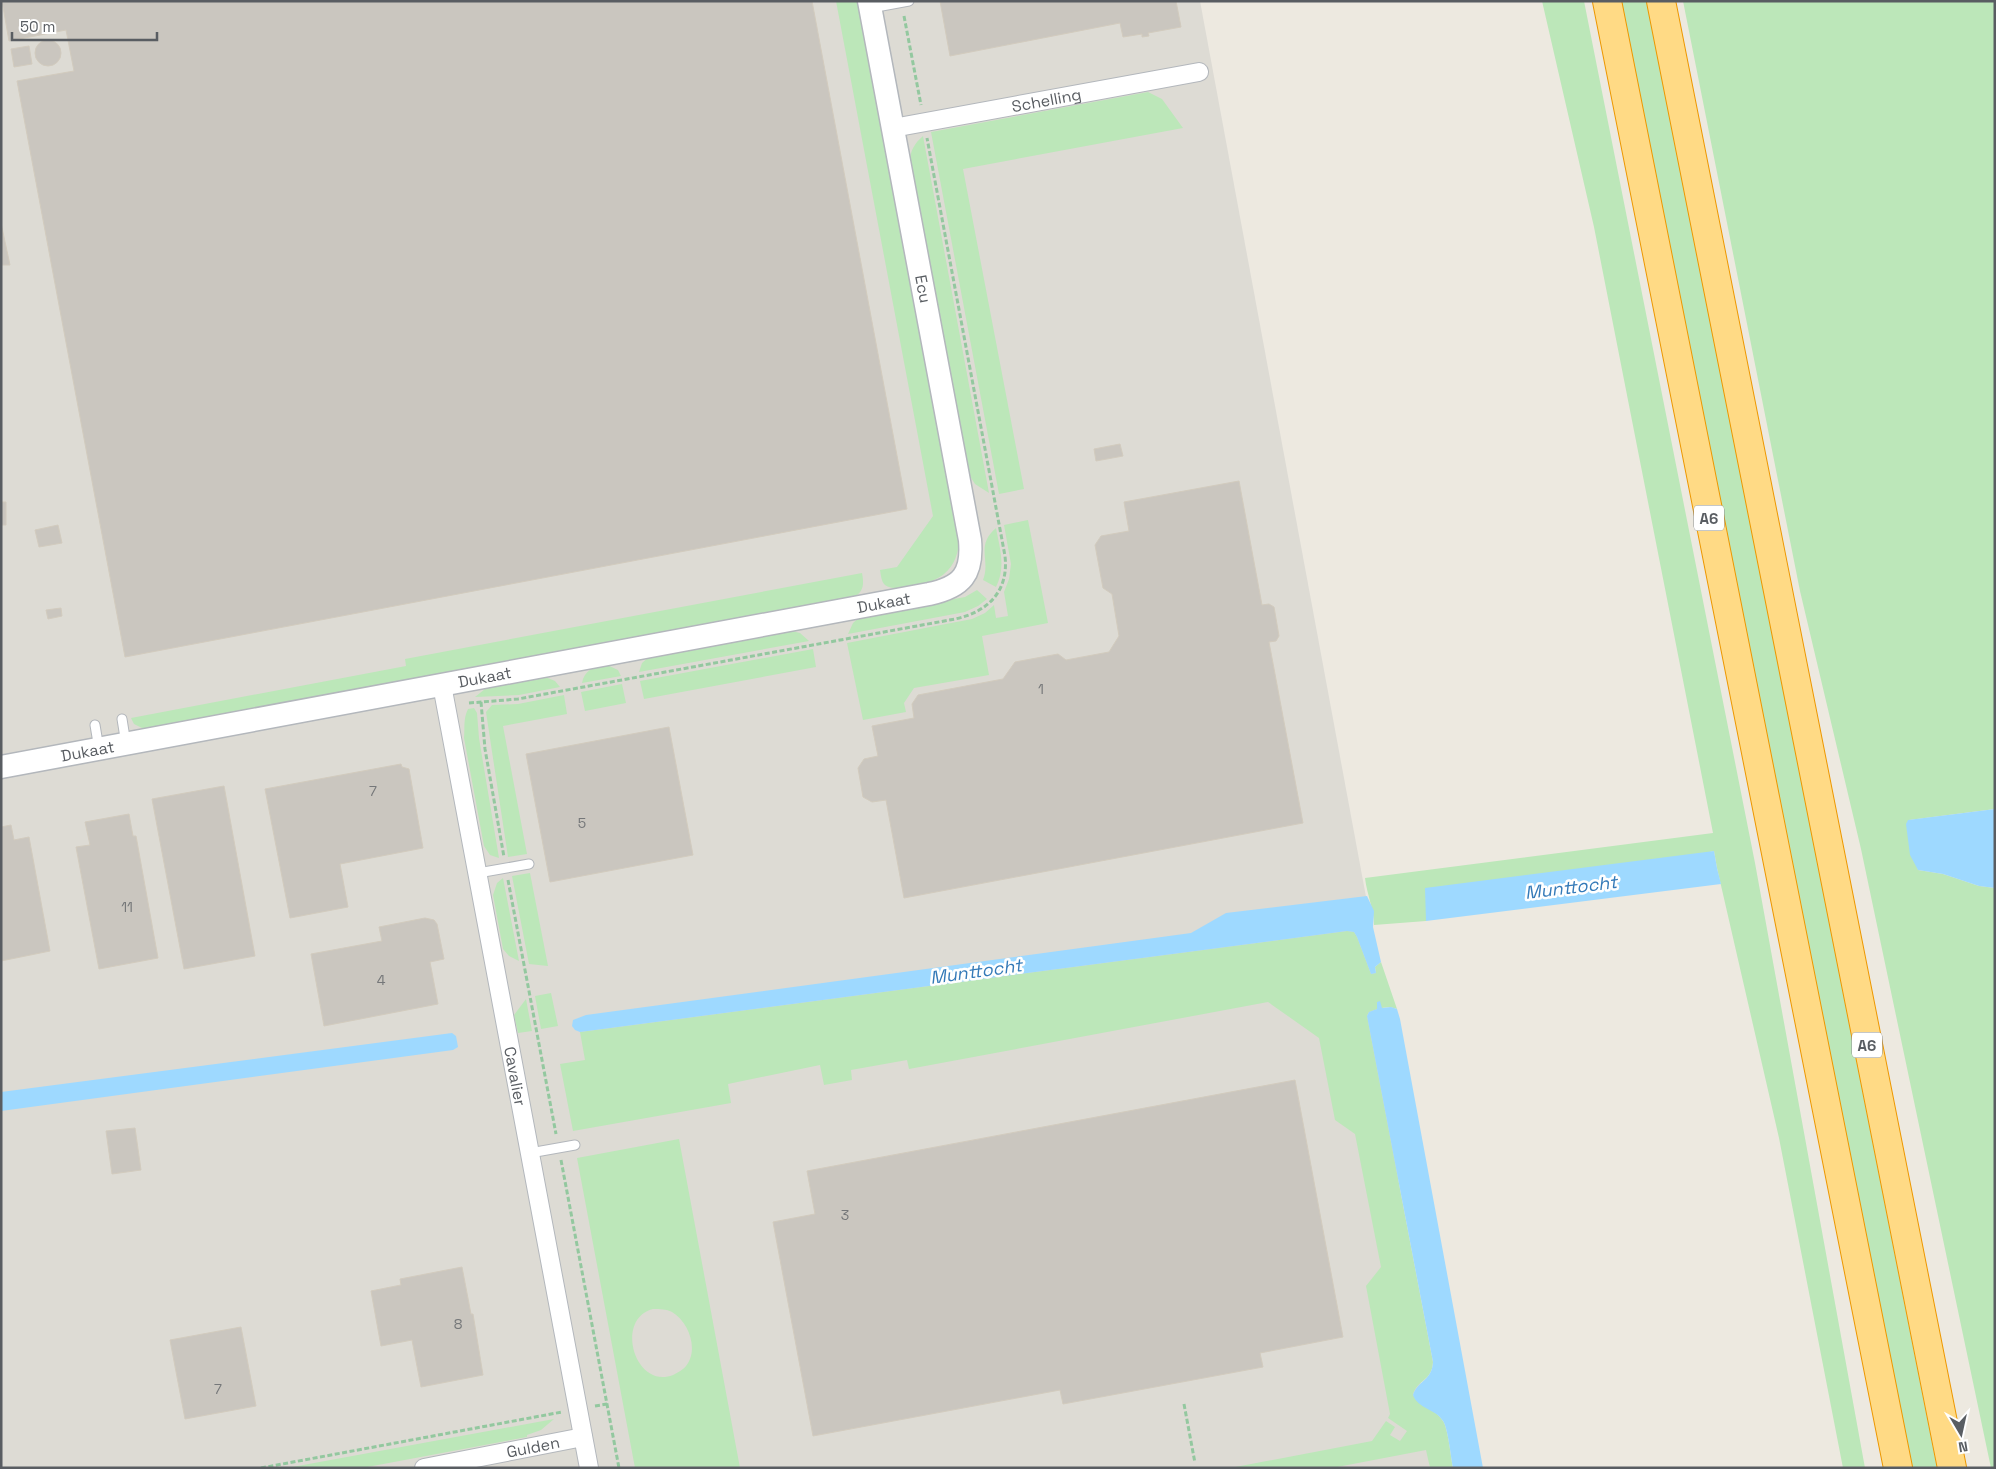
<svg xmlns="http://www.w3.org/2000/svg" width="1996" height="1469" font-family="'Space Grotesk',sans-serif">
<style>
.industrial{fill:#dddbd4}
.green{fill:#bce7b9;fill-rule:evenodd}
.water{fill:#9ed9ff}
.building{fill:#cac6bf;stroke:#d2cbbe}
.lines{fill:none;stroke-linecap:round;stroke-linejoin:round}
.service-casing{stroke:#b3b7bc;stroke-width:11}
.minor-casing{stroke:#b3b7bc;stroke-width:20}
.tertiary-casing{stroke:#b3b7bc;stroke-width:25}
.motorway-casing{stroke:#ed9700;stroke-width:30}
.path{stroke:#93c89f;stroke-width:3;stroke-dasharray:5 2.5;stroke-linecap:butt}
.service{stroke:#fff;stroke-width:9}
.minor{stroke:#fff;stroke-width:18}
.tertiary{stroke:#fff;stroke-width:22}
.motorway{stroke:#ffda85;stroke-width:28}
.labels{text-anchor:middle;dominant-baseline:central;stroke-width:5;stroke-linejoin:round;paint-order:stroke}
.number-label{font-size:14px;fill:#757779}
.shield{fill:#fff;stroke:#8b8e91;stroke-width:1}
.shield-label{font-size:15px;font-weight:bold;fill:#595d62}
.street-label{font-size:16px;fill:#595d62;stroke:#fff}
.water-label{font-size:18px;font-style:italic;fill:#347ab8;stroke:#fff}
</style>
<rect width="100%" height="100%" fill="#ede9e0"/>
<path class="industrial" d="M1,1H1200L1369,913L1430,1468H1Z"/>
<path class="green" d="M836,1H859L960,539C958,553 955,565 944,574C934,583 896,594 885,585C881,581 881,575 880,570L897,567L933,516Z
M1542,1H1584L1755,863L1865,1468H1843L1779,1138L1717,868L1714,851L1426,915V921L1374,925C1374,909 1367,895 1365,878L1713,833L1594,227Z
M1620,1H1647L1937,1468H1912Z
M1683,1H1995V809L1909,820L1918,870L1943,874L1979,886L1995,888V1468H1991L1861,849L1800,591Z
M1148,92L1162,99L1183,128L963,169L1024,489L999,494L931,132Z
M923,136L989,493L975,484L968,473L910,162C910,150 915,143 923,136Z
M1028,520L1048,623L982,636L989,675L914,688L904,703L906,712L863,720L847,643L972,619L985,613L994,605L996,618L1008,616L1004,592L1009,579L1011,564L1004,525Z
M996,528C1000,549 1006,567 996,587L983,580C991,560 975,546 996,528Z
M862,573C864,584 864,591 854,597L144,729L134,724L131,718L406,666L405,659Z
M977,590L987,599L978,606L965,612L848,634L853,623L861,616L965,597Z
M788,630L800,633L809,641L639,672L642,663L650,656Z
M813,649L816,667L644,699L640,681Z
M605,664L618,670L621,676L582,683C584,671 594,666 605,664Z
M543,676L555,681L560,687L519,695L475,697L485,689L492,685Z
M622,684L626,703L585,711L581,692Z
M564,695L567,714L503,726L527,854L508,857L486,712L492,705L518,704Z
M474,708L477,713L479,738L499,858L490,855L484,846L464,738C465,728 463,719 468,709Z
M530,873L548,966L529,964L512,876Z
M503,878L519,961L509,956L503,949L493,895L497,883Z
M1347,931L1354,932L1357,937L1371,974L1376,973L1375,967L1381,962L1397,1009C1387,1005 1378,1009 1369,1012L1367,1016L1433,1362C1432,1382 1417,1379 1413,1395C1420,1407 1436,1409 1443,1421C1448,1428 1451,1458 1453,1468H1430L1426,1450L1332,1468H1230L1372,1441L1386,1421L1395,1427L1390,1435L1400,1441L1407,1431L1388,1418L1390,1414L1366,1286L1381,1267L1355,1134L1335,1120L1319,1038L1268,1002L909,1069L907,1060L851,1070L852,1080L824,1085L820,1065L728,1084L731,1103L573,1131L560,1064L585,1060L580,1032Z
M551,993L558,1026L541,1029L535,996Z
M526,999L532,1031L518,1033L514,1015Z
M679,1139L740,1468H635L577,1158ZM653,1309C660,1309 666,1309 672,1312C689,1322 699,1350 686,1366C683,1370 677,1373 673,1375C635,1390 614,1319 653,1309Z
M554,1419L541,1430L527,1435V1437L362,1468H287Z"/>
<path class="water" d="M1995,809V888L1979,886L1943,874L1918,870L1910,855L1906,824L1908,820Z
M1714,851L1717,868L1721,884L1426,921L1425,888Z
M1367,896L1374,911L1373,927L1381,962L1375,967L1376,973L1371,974L1357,937L1354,932L1347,931L580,1032L575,1030L572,1026L573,1020L586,1015L1169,936L1191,933L1226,913Z
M1380,1001L1382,1008L1391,1007L1397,1009L1400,1019L1483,1468H1453C1451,1458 1448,1428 1443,1421C1436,1409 1418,1409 1413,1395C1418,1380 1432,1381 1433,1362L1367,1016L1369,1012L1377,1009V1002Z
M452,1033L456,1036L458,1047L453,1050L1,1111V1092Z"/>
<path class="building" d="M2,1H812L907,509L125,657L17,81L74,71L66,30L9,41Z
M940,1H1176L1181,27L1148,33L1149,36L1142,37V34L1123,37L1120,23L950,56Z
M35 53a13 13 0 1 1 26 0a13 13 0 1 1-26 0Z
M29,46L32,64L14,67L11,49Z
M1,223L10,265H1Z
M1120,444L1123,456L1096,461L1094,449Z
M1239,481L1262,605L1269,604L1274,607L1279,636L1276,641L1269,642L1303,823L904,898L886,800L872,802L863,797L858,768L864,759L878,756L872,726L914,718L912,704L918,695L1003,679L1015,662L1058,654L1066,660L1109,652L1119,636L1112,594L1103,588L1095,545L1101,536L1129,531L1124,502Z
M1,502H6V525H1Z
M58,525L62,543L39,547L35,530Z
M61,608L62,616L48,619L46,610Z
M669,727L693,855L550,882L526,754Z
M401,764L402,767L409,769L423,848L340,864L348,907L290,918L265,789Z
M224,786L255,956L184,969L152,799Z
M129,814L133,836H136L158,958L99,969L76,847L90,845L85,822Z
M11,825L14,840L29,837L50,951L1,961V827Z
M425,918L434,920L437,924L444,959L430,962L438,1004L324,1026L311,954L382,941L379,927Z
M1295,1080L1343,1337L1260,1353L1263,1367L1063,1404L1060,1390L813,1436L773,1222L815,1214L807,1171Z
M135,1128L141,1170L112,1174L106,1131Z
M462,1267L471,1314H473L483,1375L421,1387L412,1340L381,1346L371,1291L401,1285L400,1279Z
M241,1327L256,1406L185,1419L170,1340Z"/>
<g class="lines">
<defs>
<path id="service" d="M871,8L909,1
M122,719L126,744
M95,725L99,749
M478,873L529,864
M530,1153L575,1145"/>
<g id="minor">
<path id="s1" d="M893,128L1199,72"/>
<path id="s2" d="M442,685L589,1468"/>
<path id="s3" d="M424,1468L583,1437"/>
</g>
<g id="tertiary">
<path id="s4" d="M1,767L929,594C962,587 973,574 970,540L869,1"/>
</g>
<path id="motorway" d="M1607,1L1898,1468
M1661,1L1952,1468"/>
</defs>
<use href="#service" class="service-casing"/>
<use href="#minor" class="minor-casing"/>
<use href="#tertiary" class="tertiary-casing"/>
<use href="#motorway" class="motorway-casing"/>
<path class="path" d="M904,16L921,105
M481,702L485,749L504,857
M469,703L518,699L955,619C988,612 1009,591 1005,556L927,138
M508,880L556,1134
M561,1160L619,1468
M1184,1404L1195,1463
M595,1406L607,1404
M261,1468L562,1412"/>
<use href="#service" class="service"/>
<use href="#minor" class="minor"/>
<use href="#tertiary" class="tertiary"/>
<use href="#motorway" class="motorway"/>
</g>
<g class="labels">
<g class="number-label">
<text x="1041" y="689">1</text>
<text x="373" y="791">7</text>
<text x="582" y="823">5</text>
<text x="127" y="907">11</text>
<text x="381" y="980">4</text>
<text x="845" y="1215">3</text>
<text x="458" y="1324">8</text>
<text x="218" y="1389">7</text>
</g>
<g class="shield">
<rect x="1694" y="505.5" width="30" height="25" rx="4"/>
<rect x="1852" y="1032.5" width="30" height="25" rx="4"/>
</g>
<g class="shield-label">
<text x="1709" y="518">A6</text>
<text x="1867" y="1045">A6</text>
</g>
<g class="street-label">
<text stroke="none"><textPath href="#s1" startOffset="156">Schelling</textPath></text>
<text transform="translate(923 289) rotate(79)">Ecu</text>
<text stroke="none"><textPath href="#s4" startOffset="898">Dukaat</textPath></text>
<text stroke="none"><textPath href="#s4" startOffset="492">Dukaat</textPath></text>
<text stroke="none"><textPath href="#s4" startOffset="88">Dukaat</textPath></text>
<text stroke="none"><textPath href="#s2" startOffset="398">Cavalier</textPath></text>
<text stroke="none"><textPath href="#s3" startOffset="111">Gulden</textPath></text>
</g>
<g class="water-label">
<text transform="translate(1571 887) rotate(-7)">Munttocht</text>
<text transform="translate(976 971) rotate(-8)">Munttocht</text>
</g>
</g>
<rect width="1996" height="1469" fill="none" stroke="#595d62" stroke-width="5"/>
<g transform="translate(1961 1434) rotate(171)" stroke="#ffffff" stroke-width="4" paint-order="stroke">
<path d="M0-4L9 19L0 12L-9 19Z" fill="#595d62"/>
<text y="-8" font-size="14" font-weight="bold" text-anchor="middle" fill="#595d62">N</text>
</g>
<path d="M12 32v8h145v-8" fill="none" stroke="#595d62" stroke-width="2.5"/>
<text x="20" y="32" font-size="15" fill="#595d62" stroke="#ffffff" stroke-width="4" paint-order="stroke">50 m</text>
</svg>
